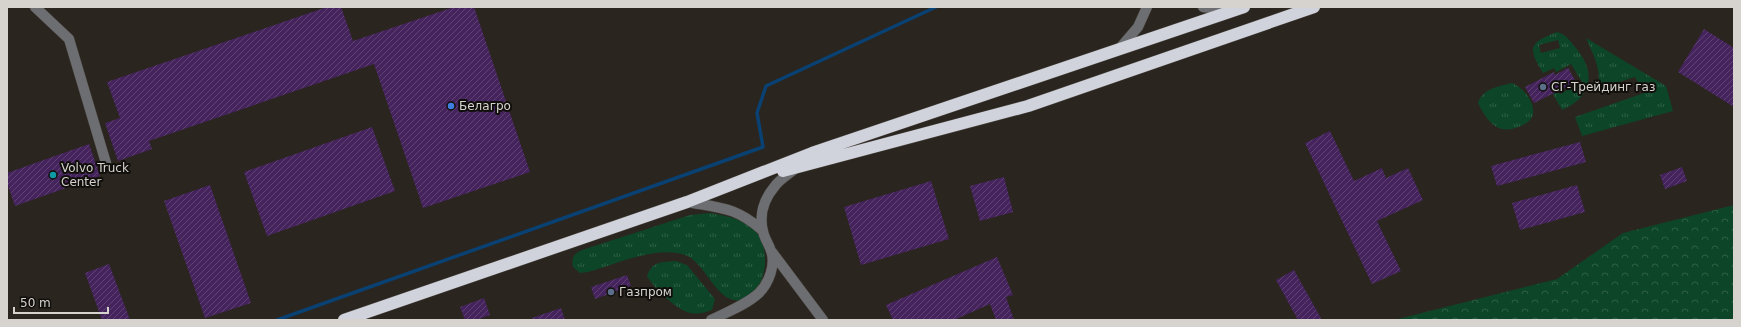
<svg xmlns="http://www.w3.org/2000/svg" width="1741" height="327" font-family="'DejaVu Sans',sans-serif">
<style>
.grass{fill:url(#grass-tufts);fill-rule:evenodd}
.forest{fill:url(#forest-crowns)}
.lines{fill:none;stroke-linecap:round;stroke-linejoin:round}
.stream{stroke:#0a4173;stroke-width:3.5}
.building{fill:url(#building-hatch)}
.minor-casing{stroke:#46413b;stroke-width:11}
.highway-casing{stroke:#46413b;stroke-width:13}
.minor{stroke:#6d6e72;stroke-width:10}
.highway{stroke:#d1d3dc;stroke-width:12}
.service-dot{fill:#5c6f8a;stroke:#110f0c;stroke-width:1.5}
.shop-dot{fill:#3f7fe0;stroke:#110f0c;stroke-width:1.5}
.culture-dot{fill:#0f9aa8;stroke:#110f0c;stroke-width:1.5}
.labels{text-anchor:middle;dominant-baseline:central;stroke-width:4;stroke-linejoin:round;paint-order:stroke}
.poi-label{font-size:12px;fill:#d6d3cf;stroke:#110f0c;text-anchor:start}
</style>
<defs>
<pattern id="grass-tufts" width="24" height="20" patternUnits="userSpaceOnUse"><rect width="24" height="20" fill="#0c4527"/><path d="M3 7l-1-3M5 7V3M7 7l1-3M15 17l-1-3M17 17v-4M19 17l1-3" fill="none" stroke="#2f5f45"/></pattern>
<pattern id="forest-crowns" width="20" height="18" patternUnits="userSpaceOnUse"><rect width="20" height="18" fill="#0c4527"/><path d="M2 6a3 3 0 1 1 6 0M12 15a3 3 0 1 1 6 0" fill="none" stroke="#2f5f45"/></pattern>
<pattern id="building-hatch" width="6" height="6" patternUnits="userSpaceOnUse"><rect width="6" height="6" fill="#45235c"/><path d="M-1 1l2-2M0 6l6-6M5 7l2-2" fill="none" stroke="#5f4272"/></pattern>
</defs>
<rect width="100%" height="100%" fill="#2a251f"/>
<path class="grass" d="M1557,32C1566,34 1570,41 1576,48C1596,72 1593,97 1562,110L1553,94L1558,92L1560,94L1582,82L1571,64L1556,72L1554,68L1543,73C1527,47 1529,43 1557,32ZM1558,40L1560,48L1541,53L1539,45Z
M1586,38L1666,86L1673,111L1582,136L1575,117L1644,93L1635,77L1597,89C1603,72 1593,54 1586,38Z
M1512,83C1523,87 1535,102 1533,114C1532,120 1527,123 1523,125C1499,137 1488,123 1478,103C1482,89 1499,86 1512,83Z
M710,213C726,216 742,218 754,230C772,247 768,292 742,300C717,306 706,262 685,255C657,245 617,264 588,272L580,273L573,267C571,257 574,254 582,250L690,215Z
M676,261L687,265L715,299L712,310C704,313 696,315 687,312C675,308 653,287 647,276C652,261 662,262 676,261Z"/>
<path class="forest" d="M1734,205V320H1394L1557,279L1623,233Z"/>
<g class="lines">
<path class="stream" d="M277,320L763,147L757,113L766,86L936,7"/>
</g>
<path class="building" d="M327,7H341L353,41L454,7H474L530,172L423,208L374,64L149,141L152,149L118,161L105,123L120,118L107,82Z
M1704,29L1734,48V107L1678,72Z
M1568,68L1576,82L1534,103L1525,87L1554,72L1555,75Z
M372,127L395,191L267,236L244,172Z
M1330,131L1354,181L1382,168L1386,178L1408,168L1423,200L1377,221L1401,271L1372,284L1305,143Z
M1580,142L1586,162L1497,186L1491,166Z
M89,144L100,176L15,206L7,183V173Z
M1682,167L1687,181L1665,189L1660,175Z
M1004,177L1013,212L980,221L970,186Z
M931,181L949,239L861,265L844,207Z
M210,185L251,303L205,318L164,201Z
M1577,185L1585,212L1520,230L1512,203Z
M997,257L1013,295L1006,297L1014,320H996L990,304L954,320H893L886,305Z
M109,264L130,320H102L85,273Z
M1294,270L1322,320H1298L1276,280Z
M627,275L631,286L595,299L591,287Z
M484,298L490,315L476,320H465L460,307Z
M561,308L565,320H532V318Z"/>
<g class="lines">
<defs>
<path id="minor" d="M35,7L69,39L106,163
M1203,7L1231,11
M1120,48L1138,27L1147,7
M687,202C721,208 736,207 763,231
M772,252L823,320
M711,320C727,312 746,305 759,293C769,283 776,264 771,251C769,244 764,238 763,231C759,215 764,199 775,186C780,179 789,174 796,168"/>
<path id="highway" d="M783,171L1028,106L1314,7
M344,320L687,202L812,153L1244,7"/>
</defs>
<use href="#minor" class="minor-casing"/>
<use href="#highway" class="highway-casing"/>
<use href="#minor" class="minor"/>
<use href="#highway" class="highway"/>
</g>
<g class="service-dot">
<circle cx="1543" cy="87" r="4"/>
<circle cx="611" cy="292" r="4"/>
</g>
<circle class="shop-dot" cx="451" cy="106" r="4"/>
<circle class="culture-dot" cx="53" cy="175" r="4"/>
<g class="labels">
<g class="poi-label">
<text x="1551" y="87">СГ-Трейдинг газ</text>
<text x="459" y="106">Белагро</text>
<text x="61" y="168">Volvo Truck<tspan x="61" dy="14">Center</tspan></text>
<text x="619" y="292">Газпром</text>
</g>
</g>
<rect width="1741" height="327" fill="none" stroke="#d6d3cf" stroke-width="16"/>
<path d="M14 307v6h94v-6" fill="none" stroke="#d6d3cf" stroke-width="2"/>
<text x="20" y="307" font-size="12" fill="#d6d3cf" stroke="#110f0c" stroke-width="3" paint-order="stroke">50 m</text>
</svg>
